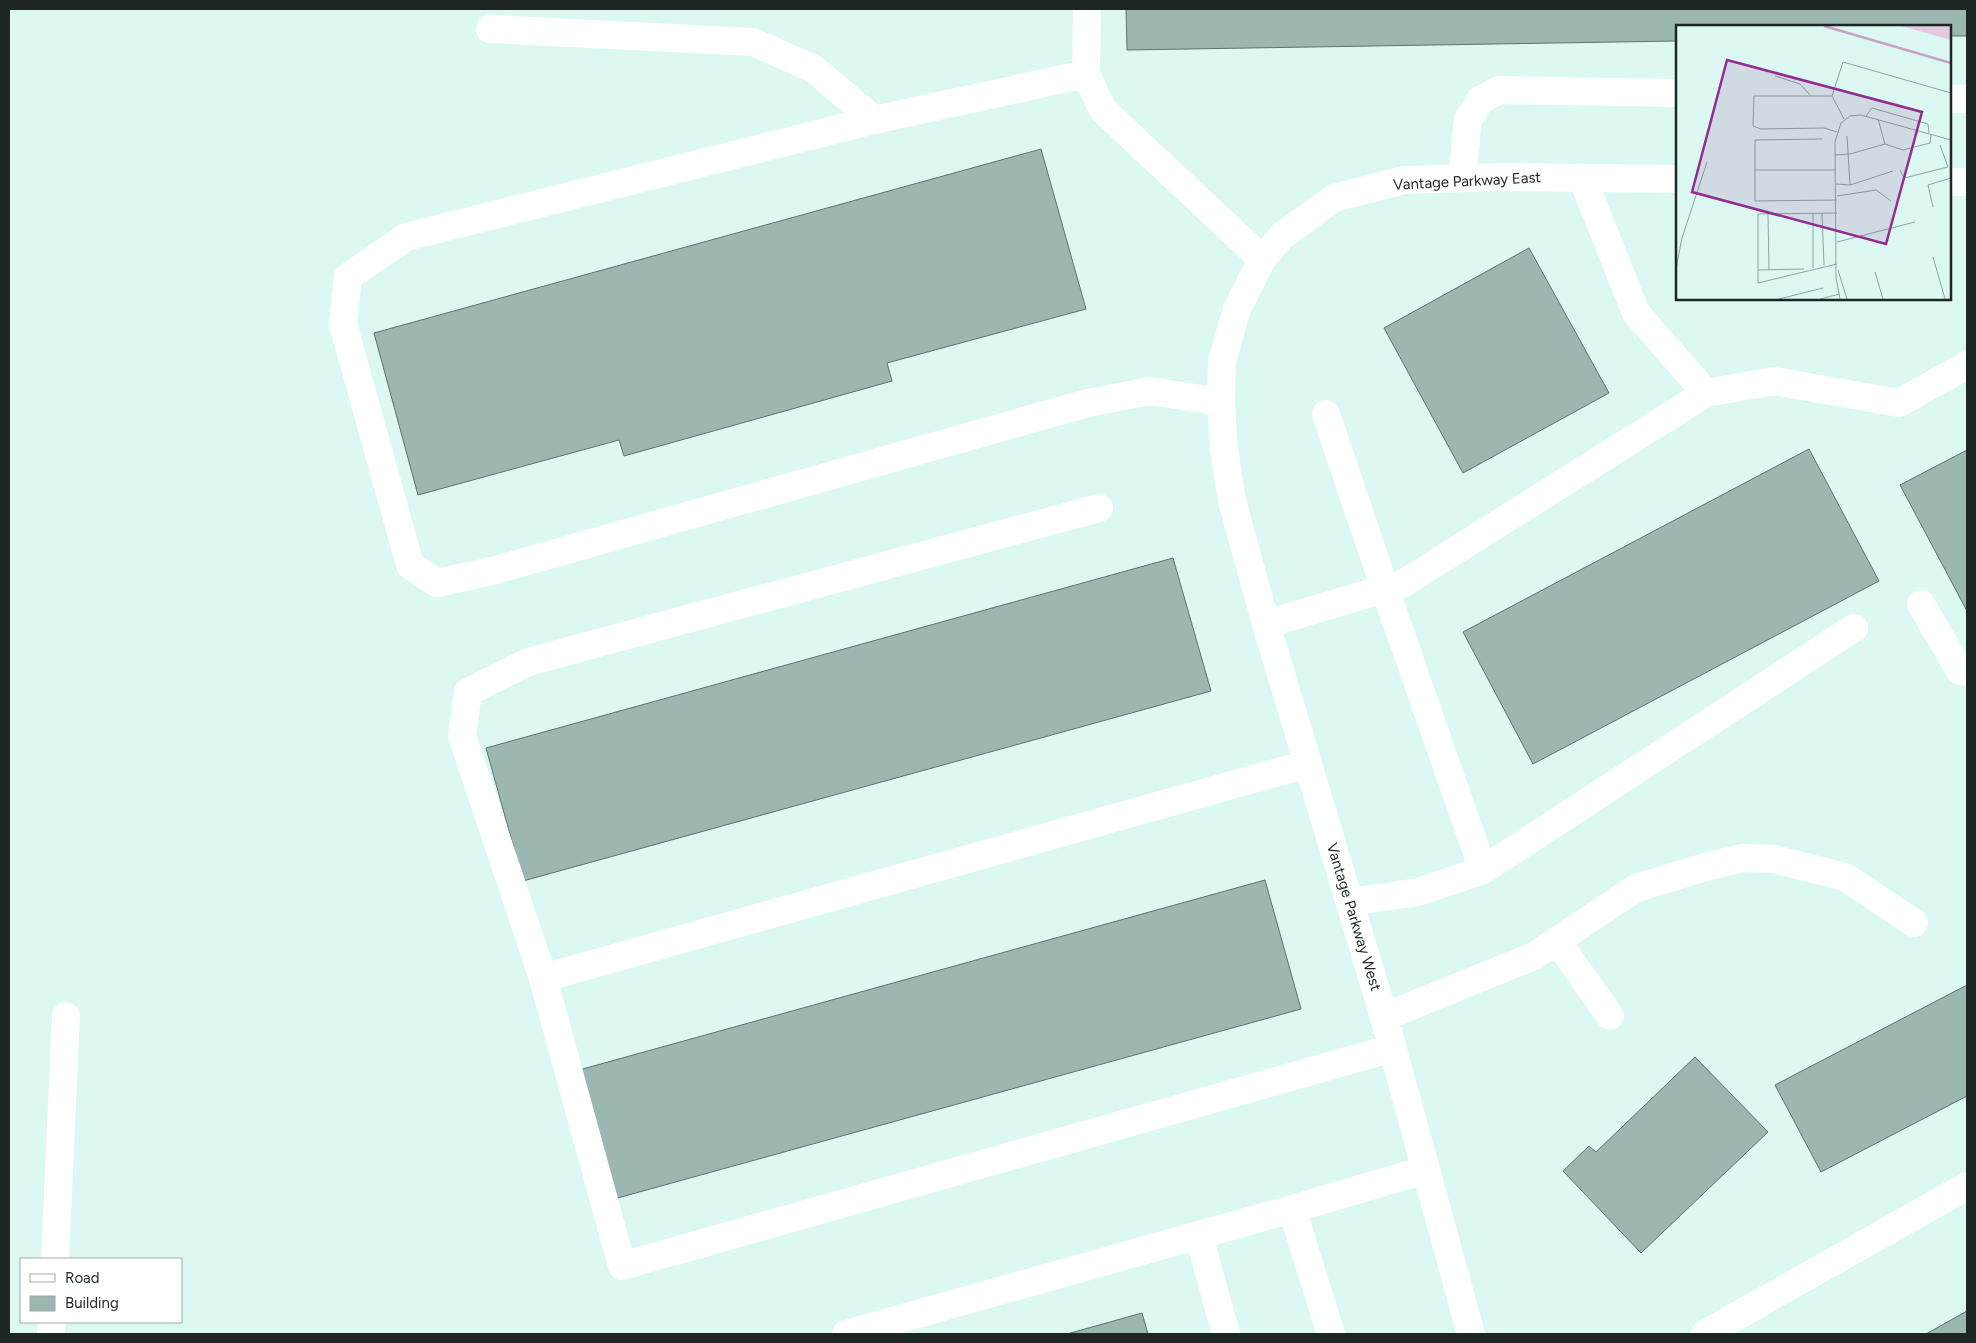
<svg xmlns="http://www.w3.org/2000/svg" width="1976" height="1343" font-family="Figtree,sans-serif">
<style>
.building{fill:#9bb7b1;stroke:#5a746f}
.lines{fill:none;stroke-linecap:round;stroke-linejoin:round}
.minor{stroke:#fff;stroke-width:28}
.labels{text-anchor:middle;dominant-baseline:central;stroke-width:4;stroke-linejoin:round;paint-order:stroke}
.street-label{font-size:15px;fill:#1c2725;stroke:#fff}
.inset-river{fill:none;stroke:#c7a4c4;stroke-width:2.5}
.inset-road{fill:none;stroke:#8fa4a0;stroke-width:1}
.view{fill:#932c90;fill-opacity:0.15;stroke:#932c90;stroke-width:2.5}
.inset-edge{fill:none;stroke:#1c2725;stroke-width:2.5}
</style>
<rect width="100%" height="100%" fill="#dbf8f2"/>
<path class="building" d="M1126,9H1967V36H1950V26H1677V41L1127,50Z
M1041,149L1086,309L887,363L892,381L624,456L619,440L418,495L374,333Z
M1529,248L1609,393L1463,473L1384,328Z
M1809,449L1879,581L1533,764L1463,632Z
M1967,450V611L1900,485Z
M1173,558L1211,691L523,881L486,748Z
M1265,880L1301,1009L614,1199L579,1070Z
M1967,985V1096L1821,1172L1775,1085Z
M1695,1057L1768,1132L1641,1253L1563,1171L1589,1146L1596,1152Z
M1967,1311V1334H1926Z
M1142,1313L1148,1334H1067Z"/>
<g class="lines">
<path class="minor" d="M1087,9L1086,74L1103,110L1262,259
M490,29L753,42L814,69L874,120
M1086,74L874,120L406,237L348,277L343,324L410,565L437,583L492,571L1088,403L1150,391L1221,402
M1950,99H1967
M1582,177L1636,313L1706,393
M1462,178L1468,120L1480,100L1499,90L1677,93
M1950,182H1967
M1326,414L1385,589L1483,870L1418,892L1350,902
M1921,604L1960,671L1967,672
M1266,624L1404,583L1706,393L1774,381L1899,403L1967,365
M1307,764L543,978L622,1266L1393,1048
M1483,870L1854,628
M1557,941L1610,1016
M543,978L462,736L468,692L528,662L1099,508
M1384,1017L1534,956L1636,888L1709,866L1743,858L1774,859L1845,877L1914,923
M1292,1209L1331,1334
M1199,1236L1226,1334
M55,1259L66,1016
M51,1334L52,1322
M846,1334L1292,1209L1425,1170
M1471,1334L1384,1017L1266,624L1232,501L1224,449L1221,402L1222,361L1237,309L1262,259L1282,236L1334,198L1404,180L1501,177L1677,179
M1705,1334L1967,1186"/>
</g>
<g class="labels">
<g class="street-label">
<text transform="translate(1467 181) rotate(-3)">Vantage Parkway East</text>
<text transform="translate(1354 917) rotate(73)">Vantage Parkway West</text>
</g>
</g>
<g transform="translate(1676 25)">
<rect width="275" height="275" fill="#dbf8f2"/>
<path d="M225,1H275V15Z" fill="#e4c9e1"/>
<path class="inset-river" d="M148,1L275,38"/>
<path class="inset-road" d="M99,51L124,59L134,70M156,71H78L77,101L85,104L148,103L161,107M190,91L196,83L252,99L253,108M168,94L156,71L167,37L275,68M202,94L209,119M159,130L174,129L209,119L227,125L254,118L255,109M79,145V115L146,114M160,145H79V176L161,175M224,145L228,153L272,142L264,120M160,159L174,160L171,111M174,160L217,146M161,171L200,165L215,176M257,182L252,160L275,153M137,188V243M146,188L148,240M161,188L82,189V258L161,239M92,189L93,245M161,217L239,197M257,232L269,274M0,244L6,213L31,137M82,245L128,244M162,245L171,274M199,247L207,274M103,274L147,263M144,274L164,269M164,274L160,253L159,117L165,98L174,91L185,90L275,115"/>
<path class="view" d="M51,35L246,87L210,219L16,167Z"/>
<rect width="275" height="275" class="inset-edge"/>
</g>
<rect width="1976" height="1343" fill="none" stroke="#1c2725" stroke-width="20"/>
<rect x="20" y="1258" width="162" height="65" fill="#ffffff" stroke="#a4a9a8"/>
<rect x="30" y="1274" width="25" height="8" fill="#ffffff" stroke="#a4a9a8"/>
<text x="65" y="1283" font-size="15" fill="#1c2725">Road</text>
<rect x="30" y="1296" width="25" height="15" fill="#9bb7b1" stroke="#a4a9a8"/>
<text x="65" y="1308" font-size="15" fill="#1c2725">Building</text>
</svg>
